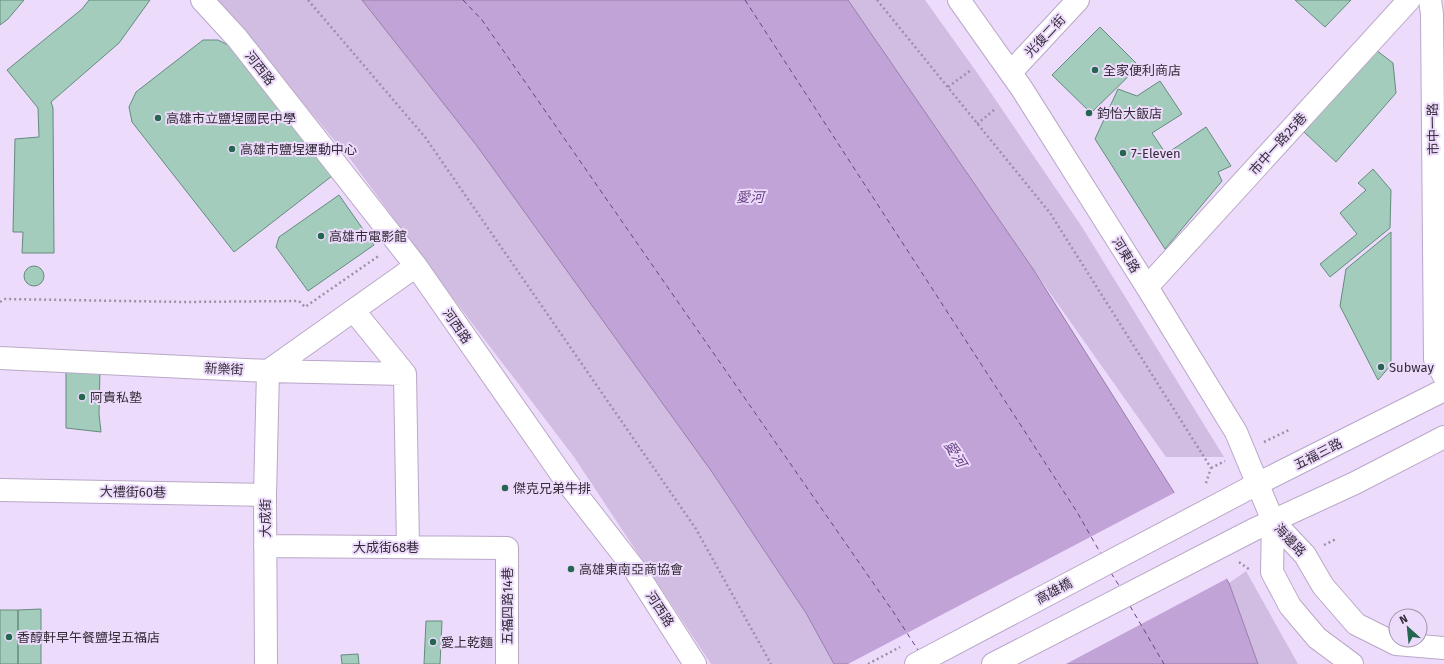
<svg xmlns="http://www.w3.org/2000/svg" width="1444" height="664" font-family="'Fira Sans','Noto Sans TC',sans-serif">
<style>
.green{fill:#d1bce2}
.water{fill:#c1a3d8;stroke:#967fa8}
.pier{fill:#eddbfc}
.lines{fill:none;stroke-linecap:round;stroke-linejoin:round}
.ferry{stroke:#684282;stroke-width:1;stroke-dasharray:5 4;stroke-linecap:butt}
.building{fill:#a3ccbd;stroke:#648b7d}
.minor-casing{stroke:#b9a8c7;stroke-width:24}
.path{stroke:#9c8fa7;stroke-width:2.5;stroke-dasharray:2 3;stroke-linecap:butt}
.minor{stroke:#fff;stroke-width:22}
.poi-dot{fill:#256552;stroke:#eddbfc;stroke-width:1.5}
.labels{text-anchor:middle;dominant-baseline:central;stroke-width:4;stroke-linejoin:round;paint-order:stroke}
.street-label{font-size:13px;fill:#332c38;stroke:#eddbfc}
.poi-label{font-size:13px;fill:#332c38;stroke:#eddbfc;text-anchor:start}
.water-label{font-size:14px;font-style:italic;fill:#684282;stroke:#eddbfc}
</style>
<rect width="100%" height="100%" fill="#eddbfc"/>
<path class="green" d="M214,0H362L477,146L712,472L806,613L834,664H711L574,457L427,264L351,160L280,76Z
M848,0H925L978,74L1082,227L1224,457H1166L1033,269Z
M1246,571L1298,664H1258L1229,583Z"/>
<path class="water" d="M362,0H848L1033,269L1175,494L1229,583L1258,664H834L806,613L712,472L477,146Z"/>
<path class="pier" d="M1176,492L1228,578L1066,664H848Z"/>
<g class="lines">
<path class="ferry" d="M463,0L482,20L892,610L918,650
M745,0L1077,512L1101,554
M1111,573L1120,587
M1130,606L1164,664"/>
</g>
<path class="building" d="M0,0H24L8,19L0,25Z
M89,0H150L119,43L51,102L53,108L54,253H22L23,232H13L15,139L39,137L38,108L7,70L82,9Z
M1295,0H1351L1325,27Z
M1100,27L1139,66L1091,113L1052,75Z
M203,40H218L230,46L332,176L234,252L132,122L129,107L136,92Z
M1376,50L1393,63L1396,93L1336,162L1304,132Z
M1160,81L1182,114L1152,133L1166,154L1206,127L1231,166L1218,172L1222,181L1165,249L1095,139L1118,89L1137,96Z
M1373,169L1391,190L1390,228L1330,277L1320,264L1357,234L1340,213L1366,190L1358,183Z
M339,195L374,245L308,291L276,247L279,237Z
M1391,232V365L1378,380L1340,306L1346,269Z
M24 276a10 10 0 1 1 20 0a10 10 0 1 1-20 0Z
M66,369L100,370L99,414L101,432L66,428Z
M41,609V664H18V610Z
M0,610H18V664H0Z
M426,621H442L440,664H424Z
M358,654L359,664H342L341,655Z"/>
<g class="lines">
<defs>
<path id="minor" d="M202,0L237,38L416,266L566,481L633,567L695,664
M959,0L1022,89L1147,287L1236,432L1273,521L1272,572L1290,606L1317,638L1352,664
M1430,0L1432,14L1435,359L1444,376
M1011,72L1078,0
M1147,287L1409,0
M354,311L405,374L408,547
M0,358L268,371L416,266
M0,490L265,495
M1273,521L1305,555L1323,586L1356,624L1396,644L1444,648
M265,546L507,548V664
M266,664L265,495L268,371L405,374
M916,664L1257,484L1444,390
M993,664L1253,530L1355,483L1444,437"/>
</defs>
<use href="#minor" class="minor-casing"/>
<path class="path" d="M308,0L425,137L696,529L771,664
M877,0L1050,213L1211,468L1205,486
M948,87L971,70
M977,124L994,110
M0,302L5,299L184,302L299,301L305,307L380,255
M1264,442L1291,429
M1211,468L1225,461
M1324,545L1336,539
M1239,562L1250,570
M868,664L900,647"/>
<use href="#minor" class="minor"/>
</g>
<g class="poi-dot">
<circle cx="1095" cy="70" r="4"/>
<circle cx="1089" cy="113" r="4"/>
<circle cx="158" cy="118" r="4"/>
<circle cx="232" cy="149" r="4"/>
<circle cx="1123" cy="153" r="4"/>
<circle cx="321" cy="236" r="4"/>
<circle cx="1381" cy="367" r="4"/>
<circle cx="82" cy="397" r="4"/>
<circle cx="505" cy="488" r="4"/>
<circle cx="571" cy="569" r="4"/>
<circle cx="9" cy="637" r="4"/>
<circle cx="433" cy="642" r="4"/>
</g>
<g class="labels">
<g class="street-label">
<text transform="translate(1045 36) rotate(-47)">光復二街</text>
<text transform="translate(260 68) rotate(52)">河西路</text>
<text transform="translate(1433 129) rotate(-91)">市中一路</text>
<text transform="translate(1278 144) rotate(-48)">市中一路25巷</text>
<text transform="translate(1126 255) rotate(58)">河東路</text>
<text transform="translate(457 326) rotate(55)">河西路</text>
<text transform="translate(224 369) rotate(3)">新樂街</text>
<text transform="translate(1318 454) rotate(-27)">五福三路</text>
<text transform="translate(133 492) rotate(1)">大禮街60巷</text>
<text transform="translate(265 518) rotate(-90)">大成街</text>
<text transform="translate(1290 540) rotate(47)">海邊路</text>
<text x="386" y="547">大成街68巷</text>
<text transform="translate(1054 591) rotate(-28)">高雄橋</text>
<text transform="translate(507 606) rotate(-90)">五福四路14巷</text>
<text transform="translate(660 609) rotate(57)">河西路</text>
</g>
<g class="poi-label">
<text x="1103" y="70">全家便利商店</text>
<text x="1097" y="113">鈞怡大飯店</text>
<text x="166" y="118">高雄市立鹽埕國民中學</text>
<text x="240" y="149">高雄市鹽埕運動中心</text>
<text x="1131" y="153">7-Eleven</text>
<text x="329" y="236">高雄市電影館</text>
<text x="1389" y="367">Subway</text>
<text x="90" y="397">阿貴私塾</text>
<text x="513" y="488">傑克兄弟牛排</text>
<text x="579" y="569">高雄東南亞商協會</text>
<text x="17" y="637">香醇軒早午餐鹽埕五福店</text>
<text x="441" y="642">愛上乾麵</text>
</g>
<g class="water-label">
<text x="750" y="197">愛河</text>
<text transform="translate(955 454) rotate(58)">愛河</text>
</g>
</g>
<g transform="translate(1408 628) rotate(333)"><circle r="19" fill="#eddbfc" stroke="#a395ae"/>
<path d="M0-3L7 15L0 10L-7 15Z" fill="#256552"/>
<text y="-6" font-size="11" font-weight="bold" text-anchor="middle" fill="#332c38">N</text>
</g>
</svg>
